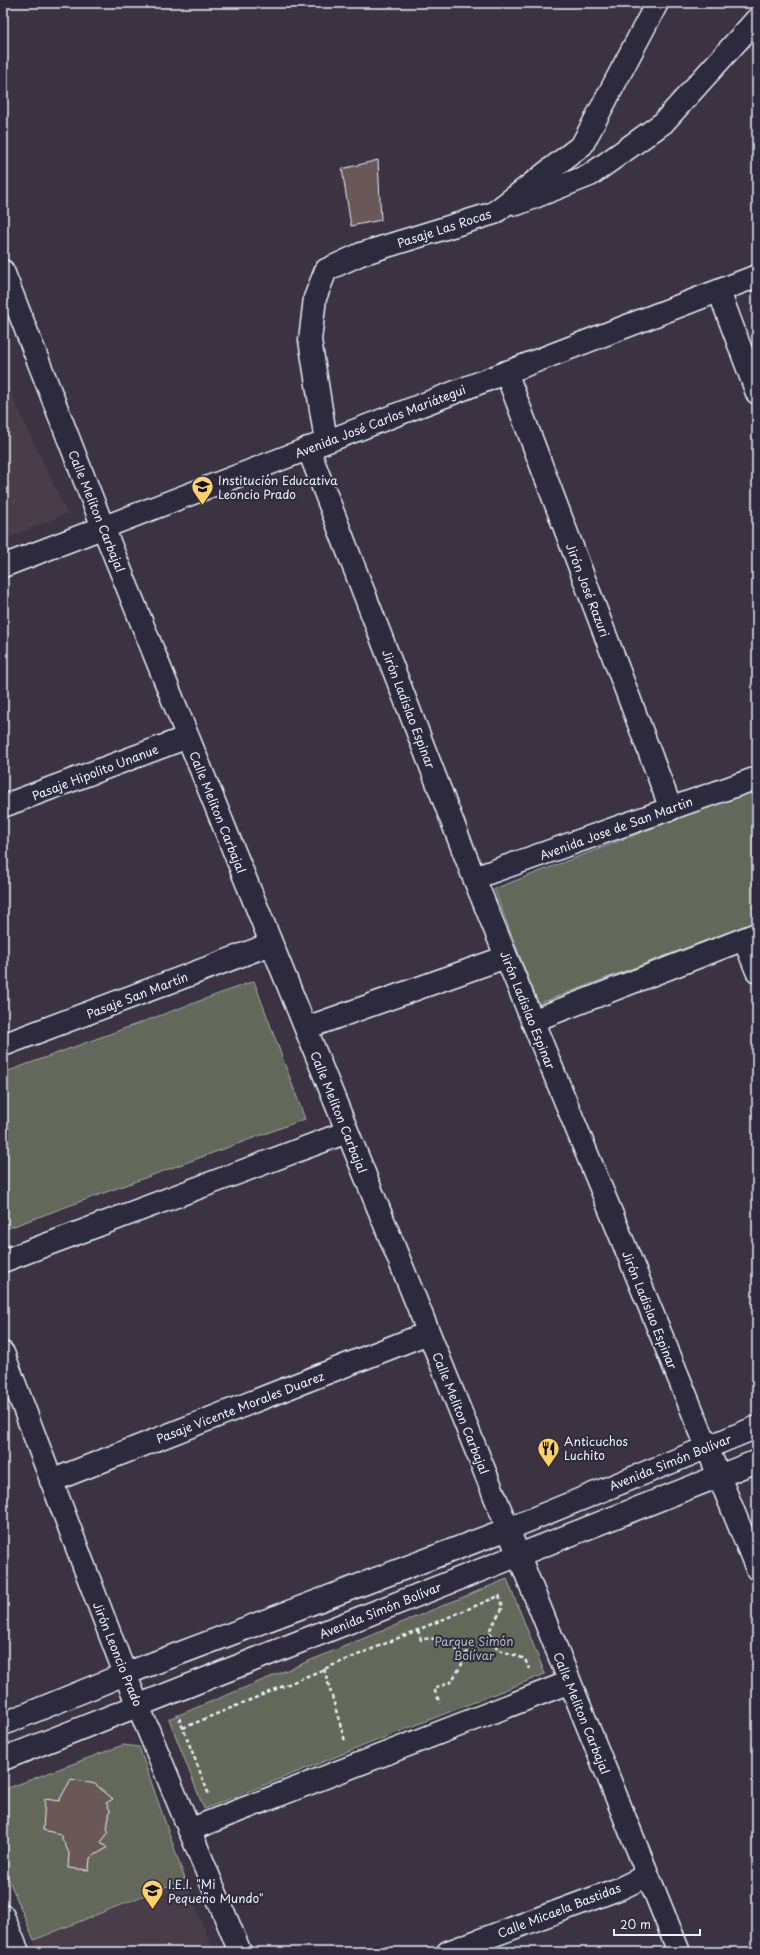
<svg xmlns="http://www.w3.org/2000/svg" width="760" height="1955" font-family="'Playpen Sans',sans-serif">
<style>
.built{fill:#493e49}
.green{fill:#64685a;stroke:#a6aca9}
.building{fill:#6a5958;stroke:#e8f1f8}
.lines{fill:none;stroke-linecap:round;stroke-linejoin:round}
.street-casing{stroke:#e8f1f8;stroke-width:25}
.secondary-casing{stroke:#e8f1f8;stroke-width:25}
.path{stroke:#e8f1f8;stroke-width:2.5;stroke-dasharray:4 3;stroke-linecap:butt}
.street{stroke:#2f2a3d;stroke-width:22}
.secondary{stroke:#2f2a3d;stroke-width:22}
.labels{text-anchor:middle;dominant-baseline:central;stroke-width:4;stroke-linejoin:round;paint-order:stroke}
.street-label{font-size:12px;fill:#e8f1f8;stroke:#2f2a3d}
.poi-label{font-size:12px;fill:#e8f1f8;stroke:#2f2a3d;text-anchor:start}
.park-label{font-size:12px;fill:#b3bab9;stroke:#2f2a3d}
</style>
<rect width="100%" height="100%" fill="#3b3342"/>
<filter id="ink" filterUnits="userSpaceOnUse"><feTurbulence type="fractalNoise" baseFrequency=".025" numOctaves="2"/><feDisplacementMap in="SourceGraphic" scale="8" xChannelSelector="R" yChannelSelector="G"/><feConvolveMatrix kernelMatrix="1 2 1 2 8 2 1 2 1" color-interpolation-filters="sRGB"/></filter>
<g filter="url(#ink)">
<path class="built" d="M3,377L67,513L3,540Z
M185,1881L214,1952H38L34,1941Z"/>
<path class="green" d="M757,788V921L538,1004L494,889Z
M254,981L305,1119L3,1230V1073Z
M507,1579L545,1674L204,1809L169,1719Z
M123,1745L139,1747L185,1879L34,1940L3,1866V1790Z"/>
<path class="building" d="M378,160L381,220L351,226L342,169Z
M71,1779L95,1784L113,1799L106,1803L110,1810L107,1829L109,1832L101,1842L107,1848L90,1858L89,1870L68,1868L69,1853L60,1834L43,1830L45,1799L59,1801Z"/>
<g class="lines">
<defs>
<path id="street" d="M517,204L590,175L663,123L757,19
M3,271L103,527L679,1952
M719,291L757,393
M506,372L671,809
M326,441L310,340L315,298L326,270L361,254L494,213L582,145L657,3
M308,448L474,878L757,1569
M3,806L188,737
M474,878L757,778
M744,939L757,971
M532,1021L757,934
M306,1028L506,957
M3,1045L271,944
M3,1261L347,1132
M3,1353L125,1674L240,1952
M51,1481L428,1333
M189,1830L570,1682
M3,1916L18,1952
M448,1952L621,1888L648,1875"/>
<path id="secondary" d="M3,566L757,276
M3,1724L125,1674L508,1529L757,1427
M3,1759L757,1461"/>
</defs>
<use href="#street" class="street-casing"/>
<use href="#secondary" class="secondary-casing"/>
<path class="path" d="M499,1595L503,1607L489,1631L497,1649L525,1659L529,1669
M418,1630L421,1640C431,1636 446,1640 454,1647C458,1650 460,1659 462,1664L451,1682L434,1689L440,1703
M459,1657L492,1639
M324,1669L345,1741
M179,1718L209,1795
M183,1728L499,1596"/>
<use href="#street" class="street"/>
<use href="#secondary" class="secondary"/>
</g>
</g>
<defs>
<symbol id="school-pin" viewBox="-11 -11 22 30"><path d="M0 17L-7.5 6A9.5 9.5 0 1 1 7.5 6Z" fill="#ffd166" stroke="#2f2a3d"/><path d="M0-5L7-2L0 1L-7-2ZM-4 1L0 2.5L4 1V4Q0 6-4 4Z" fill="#111"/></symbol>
<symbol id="restaurant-pin" viewBox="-11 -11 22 30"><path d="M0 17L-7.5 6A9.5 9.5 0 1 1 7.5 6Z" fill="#ffd166" stroke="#2f2a3d"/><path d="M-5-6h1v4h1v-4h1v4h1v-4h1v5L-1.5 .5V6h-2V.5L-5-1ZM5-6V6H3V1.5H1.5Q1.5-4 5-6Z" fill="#111"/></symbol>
</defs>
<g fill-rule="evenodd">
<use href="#school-pin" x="190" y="474" width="25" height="34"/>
<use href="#restaurant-pin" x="536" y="1436" width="25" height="34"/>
<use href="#school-pin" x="140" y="1878" width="25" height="34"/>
</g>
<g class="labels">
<g class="street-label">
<text transform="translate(444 228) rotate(-18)">Pasaje Las Rocas</text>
<text transform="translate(380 421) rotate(-21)">Avenida José Carlos Mariátegui</text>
<text transform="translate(97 511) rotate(68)">Calle Meliton Carbajal</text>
<text transform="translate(588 590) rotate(69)">Jirón José Razuri</text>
<text transform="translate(409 709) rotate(69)">Jirón Ladislao Espinar</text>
<text transform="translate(95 772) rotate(-21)">Pasaje Hipolito Unanue</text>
<text transform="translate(218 812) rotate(68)">Calle Meliton Carbajal</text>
<text transform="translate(616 828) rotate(-20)">Avenida Jose de San Martin</text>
<text transform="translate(137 995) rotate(-21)">Pasaje San Martín</text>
<text transform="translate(528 1010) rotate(68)">Jirón Ladislao Espinar</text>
<text transform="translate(339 1112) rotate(68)">Calle Meliton Carbajal</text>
<text transform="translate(650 1310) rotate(68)">Jirón Ladislao Espinar</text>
<text transform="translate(240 1407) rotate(-21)">Pasaje Vicente Morales Duarez</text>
<text transform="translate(461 1413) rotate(68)">Calle Meliton Carbajal</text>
<text transform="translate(670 1462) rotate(-22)">Avenida Simón Bolívar</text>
<text transform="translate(380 1610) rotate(-22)">Avenida Simón Bolívar</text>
<text transform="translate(118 1654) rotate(68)">Jirón Leoncio Prado</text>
<text transform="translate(582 1713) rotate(68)">Calle Meliton Carbajal</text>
<text transform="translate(559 1910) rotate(-21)">Calle Micaela Bastidas</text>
</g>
<g class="poi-label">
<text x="218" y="480">Institución Educativa<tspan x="218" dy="14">Leoncio Prado</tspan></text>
<text x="564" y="1441">Anticuchos<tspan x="564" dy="14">Luchito</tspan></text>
<text x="168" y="1884">I.E.I. "Mi<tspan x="168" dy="14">Pequeño Mundo"</tspan></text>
</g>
<g class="park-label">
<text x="474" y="1641">Parque Simón<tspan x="474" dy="14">Bolívar</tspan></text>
</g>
</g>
<rect width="760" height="1955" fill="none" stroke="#2f2a3d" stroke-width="16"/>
<rect x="8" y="8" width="744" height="1939" fill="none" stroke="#e8f1f8" stroke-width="1.5" filter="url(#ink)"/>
<path d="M614 1929v6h86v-6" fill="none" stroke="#e8f1f8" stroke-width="2"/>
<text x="620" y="1929" font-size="12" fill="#e8f1f8" stroke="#2f2a3d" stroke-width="3" paint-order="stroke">20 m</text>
</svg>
